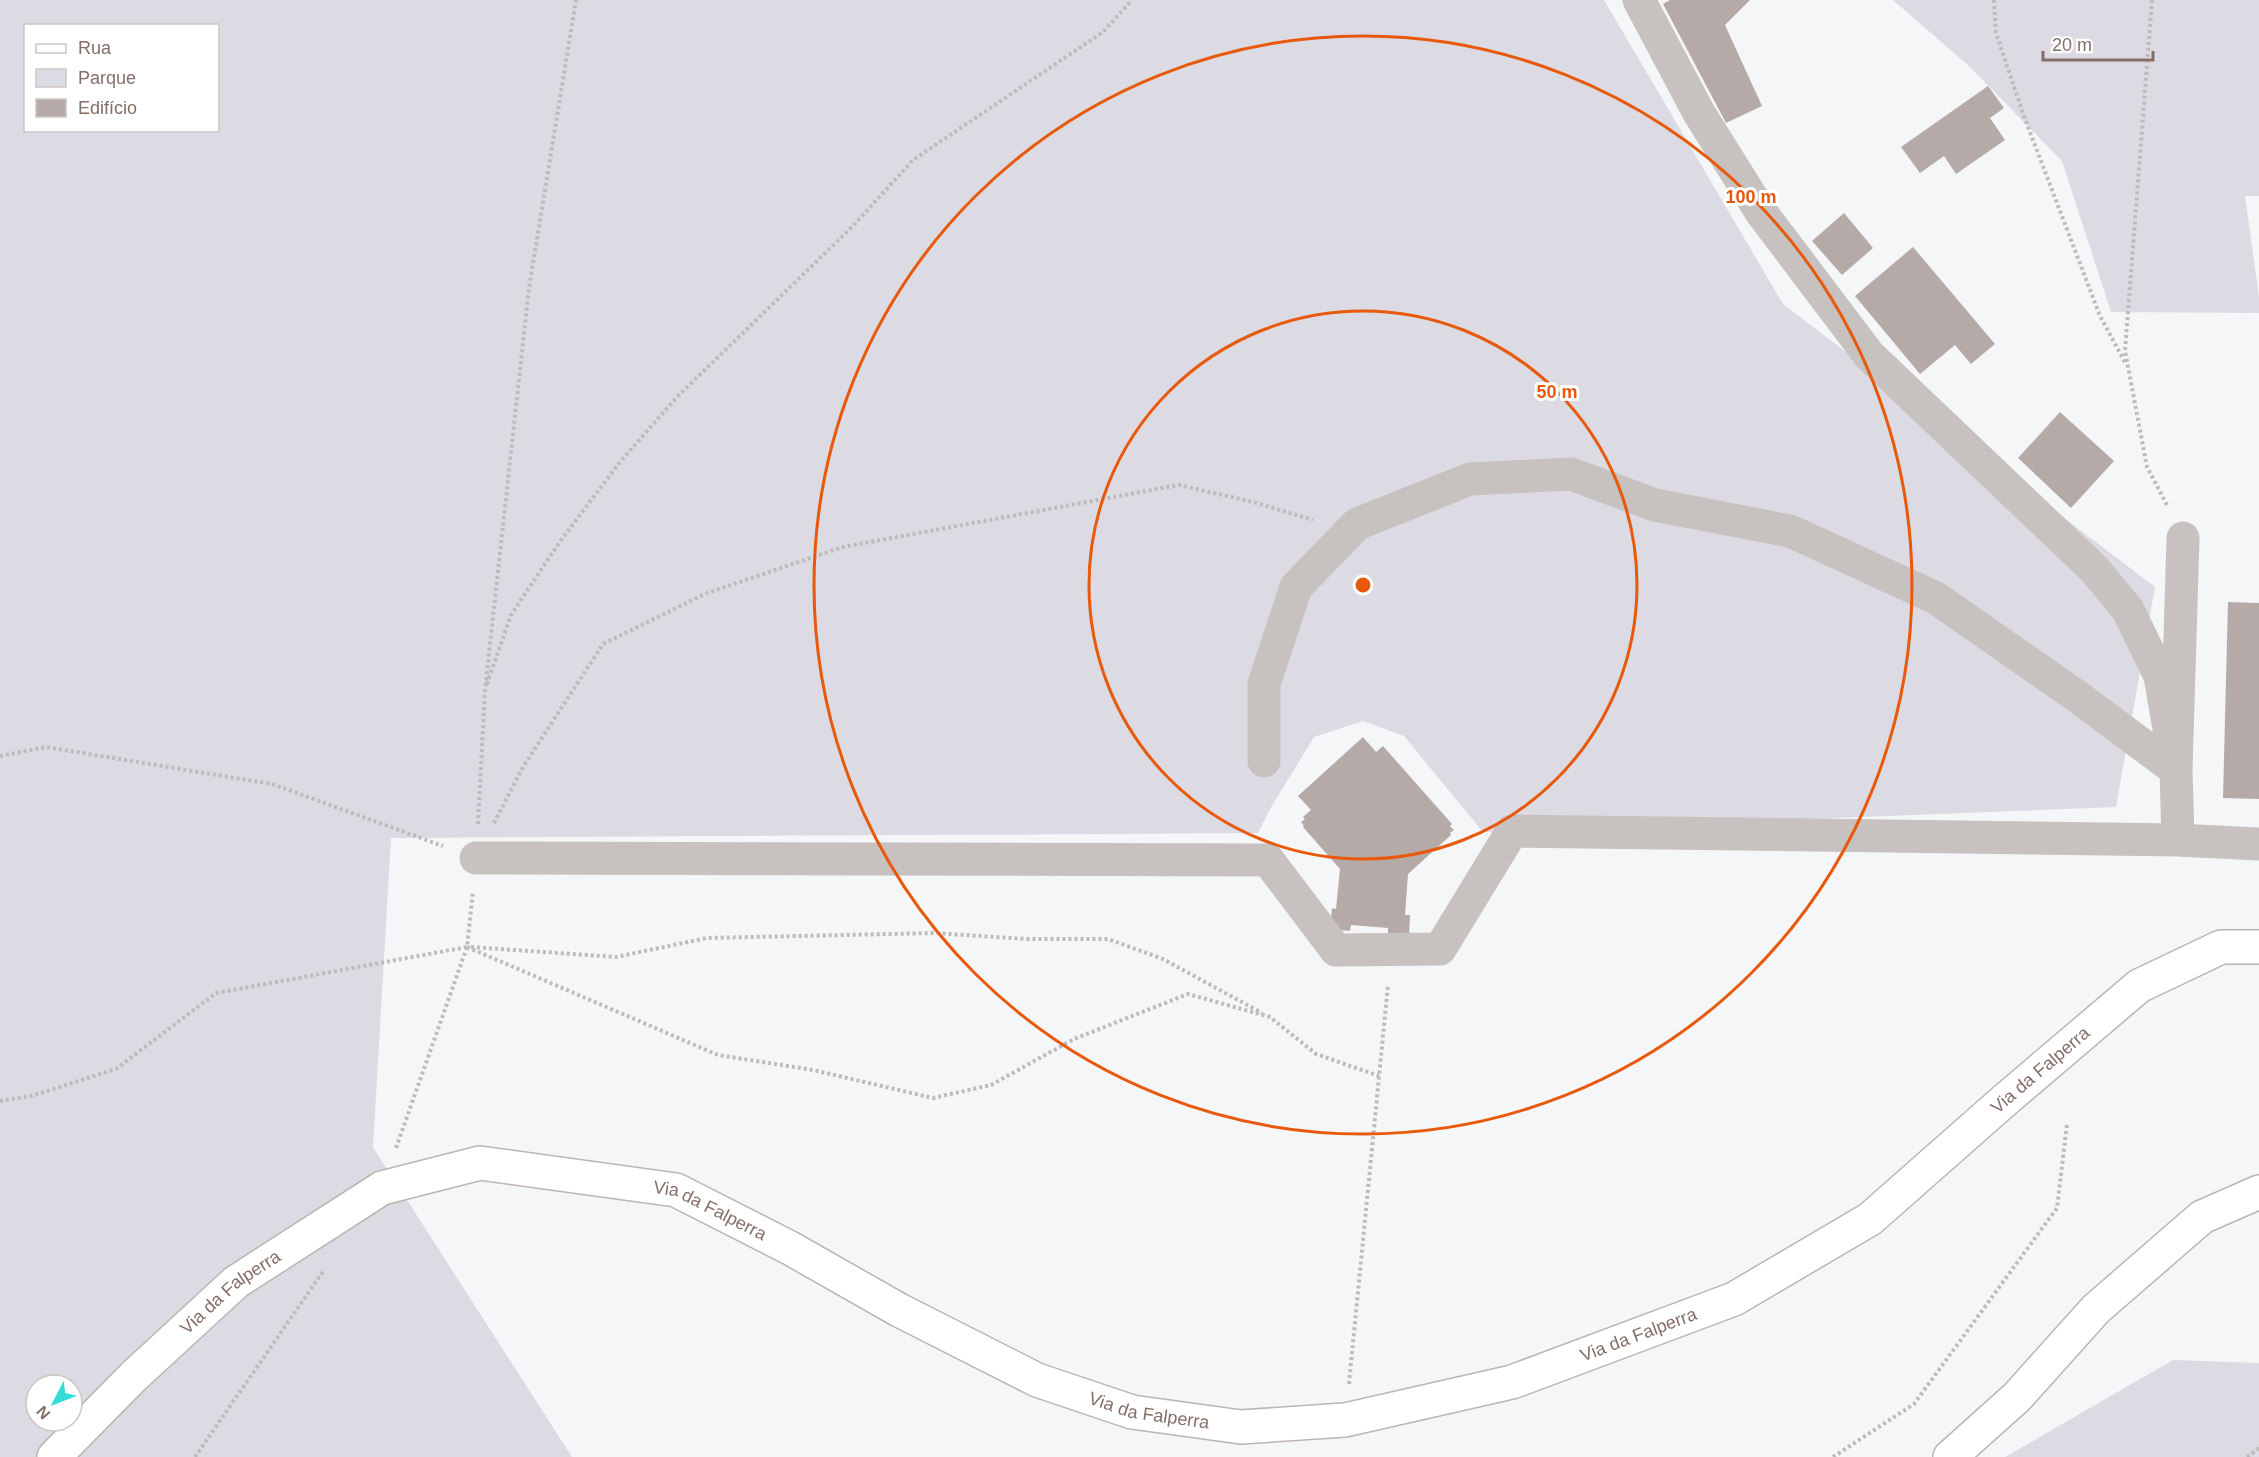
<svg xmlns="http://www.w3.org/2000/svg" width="2259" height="1457" font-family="Helvetica,sans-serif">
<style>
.green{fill:#dcdae2;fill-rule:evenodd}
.building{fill:#b6aaa8}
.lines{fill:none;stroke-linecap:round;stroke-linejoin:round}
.major-casing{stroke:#bcb5b3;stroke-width:36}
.path{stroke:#bfbbba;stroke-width:4;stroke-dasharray:3 3;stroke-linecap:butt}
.minor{stroke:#c7c1bf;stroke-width:33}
.major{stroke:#fff;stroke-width:33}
.ring{fill:none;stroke:#e8590c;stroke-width:3}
.labels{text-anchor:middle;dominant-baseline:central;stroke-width:6;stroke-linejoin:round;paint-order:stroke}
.street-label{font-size:18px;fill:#856e68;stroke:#fff}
.centre{fill:#e8590c;stroke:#fff;stroke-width:3}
.ring-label{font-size:18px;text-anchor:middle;font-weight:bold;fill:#e8590c;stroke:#fff;stroke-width:6;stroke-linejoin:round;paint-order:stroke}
</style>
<rect width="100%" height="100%" fill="#f5f6f8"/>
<path class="green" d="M0,0H1604L1783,304L2155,587L2116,807L1483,832L1404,736L1363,721L1314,737L1270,809L1258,833L391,838L373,1147L572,1457H0ZM26,26H218V130H26ZM36,1385H72V1421H36Z
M1893,0H2259V196H2245L2259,297V313L2111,312L2062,161L1970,67Z
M2173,1360L2259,1363V1457H2005Z"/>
<path class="building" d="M1670,0H1750L1725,25L1762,106L1726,123L1663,4Z
M1988,86L2004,108L1990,118L2005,140L1956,174L1944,156L1920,173L1901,147Z
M1844,213L1873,248L1842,275L1812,241Z
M1913,247L1995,344L1971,364L1955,345L1920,374L1855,296Z
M2060,412L2114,461L2071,508L2018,458Z
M2228,602L2259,603V799L2223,798Z
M1363,737L1376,752L1383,746L1452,824L1450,826L1454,830L1450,833L1451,835L1408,874L1405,915H1410L1409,936L1388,934V928L1351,925L1350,931L1330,929L1332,908L1336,909L1340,869L1303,827L1304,826L1301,822L1305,819L1303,817L1311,810L1298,796Z"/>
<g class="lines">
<defs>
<g id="major">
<path id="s1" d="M54,1457L134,1376L236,1282L382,1188L480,1163L676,1190L790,1248L899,1310L1037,1380L1132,1412L1241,1427L1345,1420L1512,1382L1734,1299L1870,1219L2005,1100L2139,986L2221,947H2259"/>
<path d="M1950,1457L2017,1397L2096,1309L2202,1217L2259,1192"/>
</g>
</defs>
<use href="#major" class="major-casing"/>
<path class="path" d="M1994,0L1996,33L2025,119L2100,316L2126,364
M2152,0L2125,351L2147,467L2168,507
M487,684L511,615L561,540L620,462L677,397L852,227L913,160L1103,32L1132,0
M0,756L46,747L272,784L443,846
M494,823L523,767L603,644L707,593L843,547L1179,485L1253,502L1313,520
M478,824L485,690L529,288L576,0
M467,947L718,1055L813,1070L933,1098L991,1085L1074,1039L1188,994L1270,1017L1316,1054L1379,1076
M471,947L616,957L707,938L935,933L1027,939H1108L1163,959L1262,1013
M0,1101L31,1096L116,1069L216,993L467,947L473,891
M396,1148L467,947
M1349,1384L1388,985
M195,1457L324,1270
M1833,1457L1914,1404L2057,1208L2067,1124
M2247,1457L2259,1448"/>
<path class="minor" d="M1639,0L1699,113L1761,212L1869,355L2095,570L2128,610L2160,676L2176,770
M1264,761V684L1296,587L1357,524L1470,479L1571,474L1655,505L1790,531L1936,598L2078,697L2176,770
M2178,840L2176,770L2183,538
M476,858L1268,860L1336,950L1440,949L1512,831L2178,840L2259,844"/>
<use href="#major" class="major"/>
</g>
<g class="ring">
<circle cx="1363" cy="585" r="274"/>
<circle cx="1363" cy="585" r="549"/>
</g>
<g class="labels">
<g class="street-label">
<text stroke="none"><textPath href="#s1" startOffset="2240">Via da Falperra</textPath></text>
<text stroke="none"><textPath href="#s1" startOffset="764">Via da Falperra</textPath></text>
<text stroke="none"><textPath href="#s1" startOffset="242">Via da Falperra</textPath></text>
<text stroke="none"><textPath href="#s1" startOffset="1754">Via da Falperra</textPath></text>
<text stroke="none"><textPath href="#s1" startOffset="1250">Via da Falperra</textPath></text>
</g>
</g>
<circle cx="1363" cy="585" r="9" class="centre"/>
<g class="ring-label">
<text x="1751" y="203">100 m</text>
<text x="1557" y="398">50 m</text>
</g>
<rect x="24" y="24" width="195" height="108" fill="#ffffff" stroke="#cec5c3" stroke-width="1.5"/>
<rect x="36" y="44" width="30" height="9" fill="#ffffff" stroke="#cec5c3" stroke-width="1.5"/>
<text x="78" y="54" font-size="18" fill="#856e68">Rua</text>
<rect x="36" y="69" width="30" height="18" fill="#dcdae2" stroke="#cec5c3" stroke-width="1.5"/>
<text x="78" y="84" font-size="18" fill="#856e68">Parque</text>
<rect x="36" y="99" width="30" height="18" fill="#b6aaa8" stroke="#cec5c3" stroke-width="1.5"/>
<text x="78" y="114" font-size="18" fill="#856e68">Edifício</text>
<g transform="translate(54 1403) rotate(228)"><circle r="28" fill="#ffffff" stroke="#cec5c3" stroke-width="1.5"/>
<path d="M0-4.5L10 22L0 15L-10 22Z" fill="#33dbd9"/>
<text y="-9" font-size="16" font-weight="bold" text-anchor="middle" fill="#856e68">N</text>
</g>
<path d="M2043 51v9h110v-9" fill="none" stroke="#856e68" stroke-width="3"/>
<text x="2052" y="51" font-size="18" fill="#856e68" stroke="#ffffff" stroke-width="4.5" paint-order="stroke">20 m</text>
</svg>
